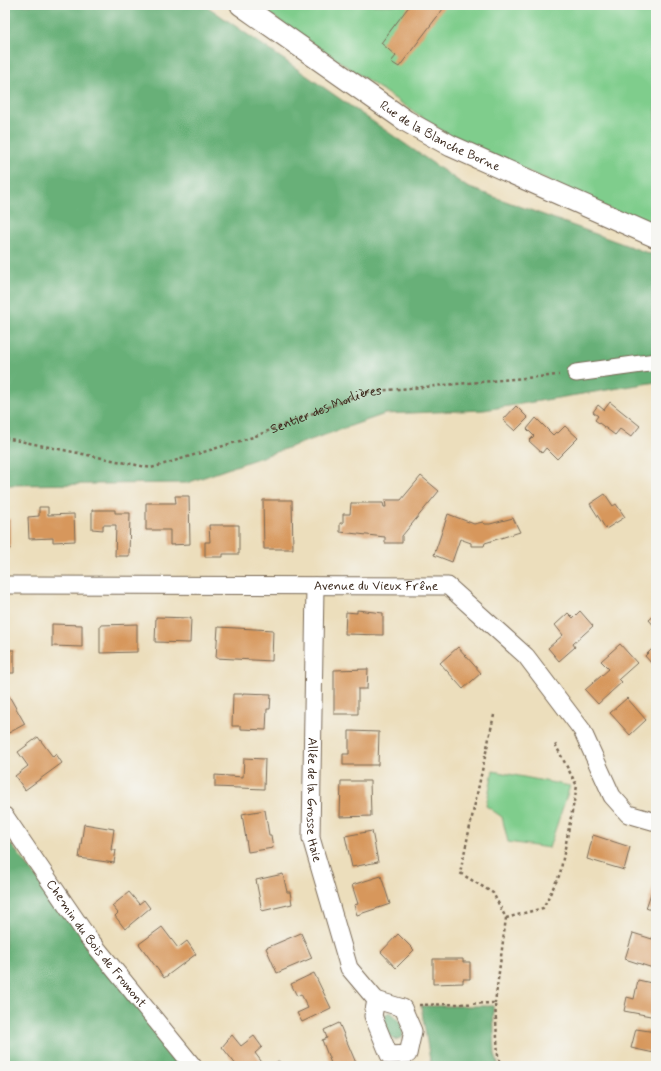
<svg xmlns="http://www.w3.org/2000/svg" width="661" height="1071" font-family="Mynerve,sans-serif">
<style>
.green{fill:#7fcd8c;stroke:#5d7c55}
.forest{fill:#67b078;stroke:#516d4b}
.building{fill:#d7975b}
.lines{fill:none;stroke-linecap:round;stroke-linejoin:round}
.minor-casing{stroke:#796955;stroke-width:19}
.tertiary-casing{stroke:#796955;stroke-width:23}
.path{stroke:#796955;stroke-width:2.5;stroke-dasharray:3 3;stroke-linecap:butt}
.minor{stroke:#fff;stroke-width:17}
.tertiary{stroke:#fff;stroke-width:21}
.labels{text-anchor:middle;dominant-baseline:central;stroke-width:4;stroke-linejoin:round;paint-order:stroke}
.street-label{font-size:13px;fill:#3b2a1e;stroke:#f6f6f2}
</style>
<rect width="100%" height="100%" fill="#f6f6f2"/>
<filter id="ink" filterUnits="userSpaceOnUse"><feTurbulence type="fractalNoise" baseFrequency=".025" numOctaves="2"/><feDisplacementMap in="SourceGraphic" scale="8" xChannelSelector="R" yChannelSelector="G"/><feConvolveMatrix kernelMatrix="1 2 1 2 8 2 1 2 1" color-interpolation-filters="sRGB"/></filter>
<filter id="wash" filterUnits="userSpaceOnUse"><feTurbulence type="fractalNoise" baseFrequency=".012" numOctaves="4" result="noise"/><feDisplacementMap in="SourceGraphic" scale="16" xChannelSelector="R" yChannelSelector="G"/><feGaussianBlur stdDeviation="0.9" result="paint"/><feColorMatrix in="noise" values="0 0 0 0 0 0 0 0 0 0 0 0 0 0 0 0 0 1.4 0 .05"/><feComposite in="paint" operator="in"/></filter>
<g filter="url(#wash)">
<rect width="100%" height="100%" fill="#ecdebc"/>
<path class="green" d="M256,5H636L656,14V230L450,136Z
M493,771L570,786L549,848L508,842L502,817L486,806Z"/>
<path class="forest" d="M5,5H205L467,187L656,256V382L484,410L385,414L187,483L5,485Z
M636,5H656V14Z
M5,837L186,1066H5Z
M421,1006H493L495,1055L499,1066H431Z
M390,1012C400,1019 403,1025 403,1037L395,1040C385,1032 383,1029 382,1016Z"/>
<g id="blocks">
<path class="building" d="M410,5H446L399,67L391,62L396,56L381,43Z
M610,402L640,426L631,437L620,429L615,435L595,420L598,416L593,412L598,405L604,410Z
M516,406L528,418L515,431L503,420Z
M536,418L553,435L556,432L558,433L565,426L578,438L557,459L546,448L542,453L529,441L534,436L527,429Z
M421,476L439,491L402,536V543H385V537L340,532V523H343V514H350L351,503H383L384,507H386L385,500H401Z
M605,494L613,506L616,504L625,517L606,529L590,504Z
M175,496H189L190,544L170,545V530H146V503H176Z
M263,500H292L293,549H264Z
M39,507H48V515L74,514L75,541L53,542V538L29,539L28,517L39,516Z
M92,510H115V513H130L129,556H115L116,525H103V530L92,529Z
M448,514L474,524L483,522L485,524H490L513,518L520,532L485,543L484,546H471V543L460,539L452,562L434,555Z
M5,519H10V549H5Z
M209,525H239V554H223V557H205V542H210Z
M357,610L383,613V635L345,634L346,612L357,613Z
M580,611L593,626L573,644L575,647L559,661L548,648L563,635L555,625L568,613L573,618Z
M656,614V628L649,620Z
M156,617L191,618L190,643L155,642Z
M52,624L82,625V647L52,646Z
M137,624V652L100,653V625Z
M218,627L273,630L272,661L216,658Z
M620,644L637,663L619,679L622,682L598,704L585,690L609,669L601,661Z
M458,647L481,673L463,689L440,663Z
M652,649L656,653V660L652,664L645,656Z
M5,650H14V673H5Z
M368,669L367,689H358V714H334V670Z
M243,693L271,694L270,709H267L266,730L241,729V726H232L233,694H243Z
M9,696L25,724L5,735V698Z
M627,698L646,720L630,735L610,713Z
M349,731L379,732L378,765H343V754H349Z
M38,737L53,757L56,754L62,763L25,790L15,776L28,766L18,752Z
M244,758L265,759L264,789L215,787V775L243,777Z
M341,781H370L371,816L340,817Z
M265,810L269,835H271L273,848L248,852L242,814Z
M84,824L114,829L111,850H116L114,863L79,858Z
M372,831L378,862L352,867L345,836Z
M593,835L630,847L624,870L587,859Z
M283,874L287,892H290L292,904L262,911L256,880Z
M381,876L390,904L357,915L354,905L358,904L352,885Z
M656,879V912L646,908Z
M129,892L139,904L144,900L150,908L125,929L115,916L118,913L112,906Z
M162,927L178,948L187,941L196,954L164,978L139,944Z
M656,930V969L625,959L633,933L652,939Z
M301,933L312,958L277,973L266,948Z
M398,934L414,950L396,968L381,952Z
M433,959H463V962H470V979H463V983L433,984Z
M314,973L331,1008L302,1022L297,1013L308,1008L301,994L297,996L291,984Z
M638,980L656,984V1017L624,1011L627,997L634,999Z
M339,1023L356,1063L350,1066H332L322,1040L327,1038L324,1030Z
M636,1029L656,1032V1044L654,1053L631,1048Z
M232,1035L241,1046L254,1036L262,1047L255,1053L264,1065L267,1063L269,1066H237L222,1047Z
M279,1061L283,1066H273Z"/>
</g>
</g>
<g filter="url(#ink)">
<use href="#blocks" fill-opacity="0" stroke="#796955" stroke-width="1"/>
<g class="lines">
<defs>
<g id="minor">
<path d="M576,373L656,362"/>
<path id="s2" d="M5,585L448,586L526,656L582,730L612,796L628,814L656,822"/>
<path id="s3" d="M315,586L311,838L349,968L376,1000"/>
<path id="s4" d="M5,816L87,936L193,1066"/>
<path d="M376,1000L403,1008L413,1031L408,1054L389,1055L373,1016Z"/>
</g>
<g id="tertiary">
<path id="s5" d="M241,5L406,121L451,146L656,237"/>
</g>
</defs>
<use href="#minor" class="minor-casing"/>
<use href="#tertiary" class="tertiary-casing"/>
<g class="path">
<path id="s1" d="M5,438L151,468L253,437L366,392L559,375"/>
<path d="M494,715L460,873L493,893L506,918L495,1003"/>
<path d="M506,918L543,908L560,874L577,786L555,744"/>
<path d="M419,1005L495,1003L498,1056L501,1066"/>
</g>
<use href="#minor" class="minor"/>
<use href="#tertiary" class="tertiary"/>
</g>
</g>
<g class="labels">
<g class="street-label">
<text stroke="none"><textPath href="#s5" startOffset="239">Rue de la Blanche Borne</textPath></text>
<text stroke="none"><textPath href="#s1" startOffset="334">Sentier des Morlières</textPath></text>
<text stroke="none"><textPath href="#s2" startOffset="371">Avenue du Vieux Frêne</textPath></text>
<text stroke="none"><textPath href="#s3" startOffset="214">Allée de la Grosse Haie</textPath></text>
<text stroke="none"><textPath href="#s4" startOffset="157">Chemin du Bois de Fromont</textPath></text>
</g>
</g>
<rect width="661" height="1071" fill="none" stroke="#f6f6f2" stroke-width="20"/>
</svg>
